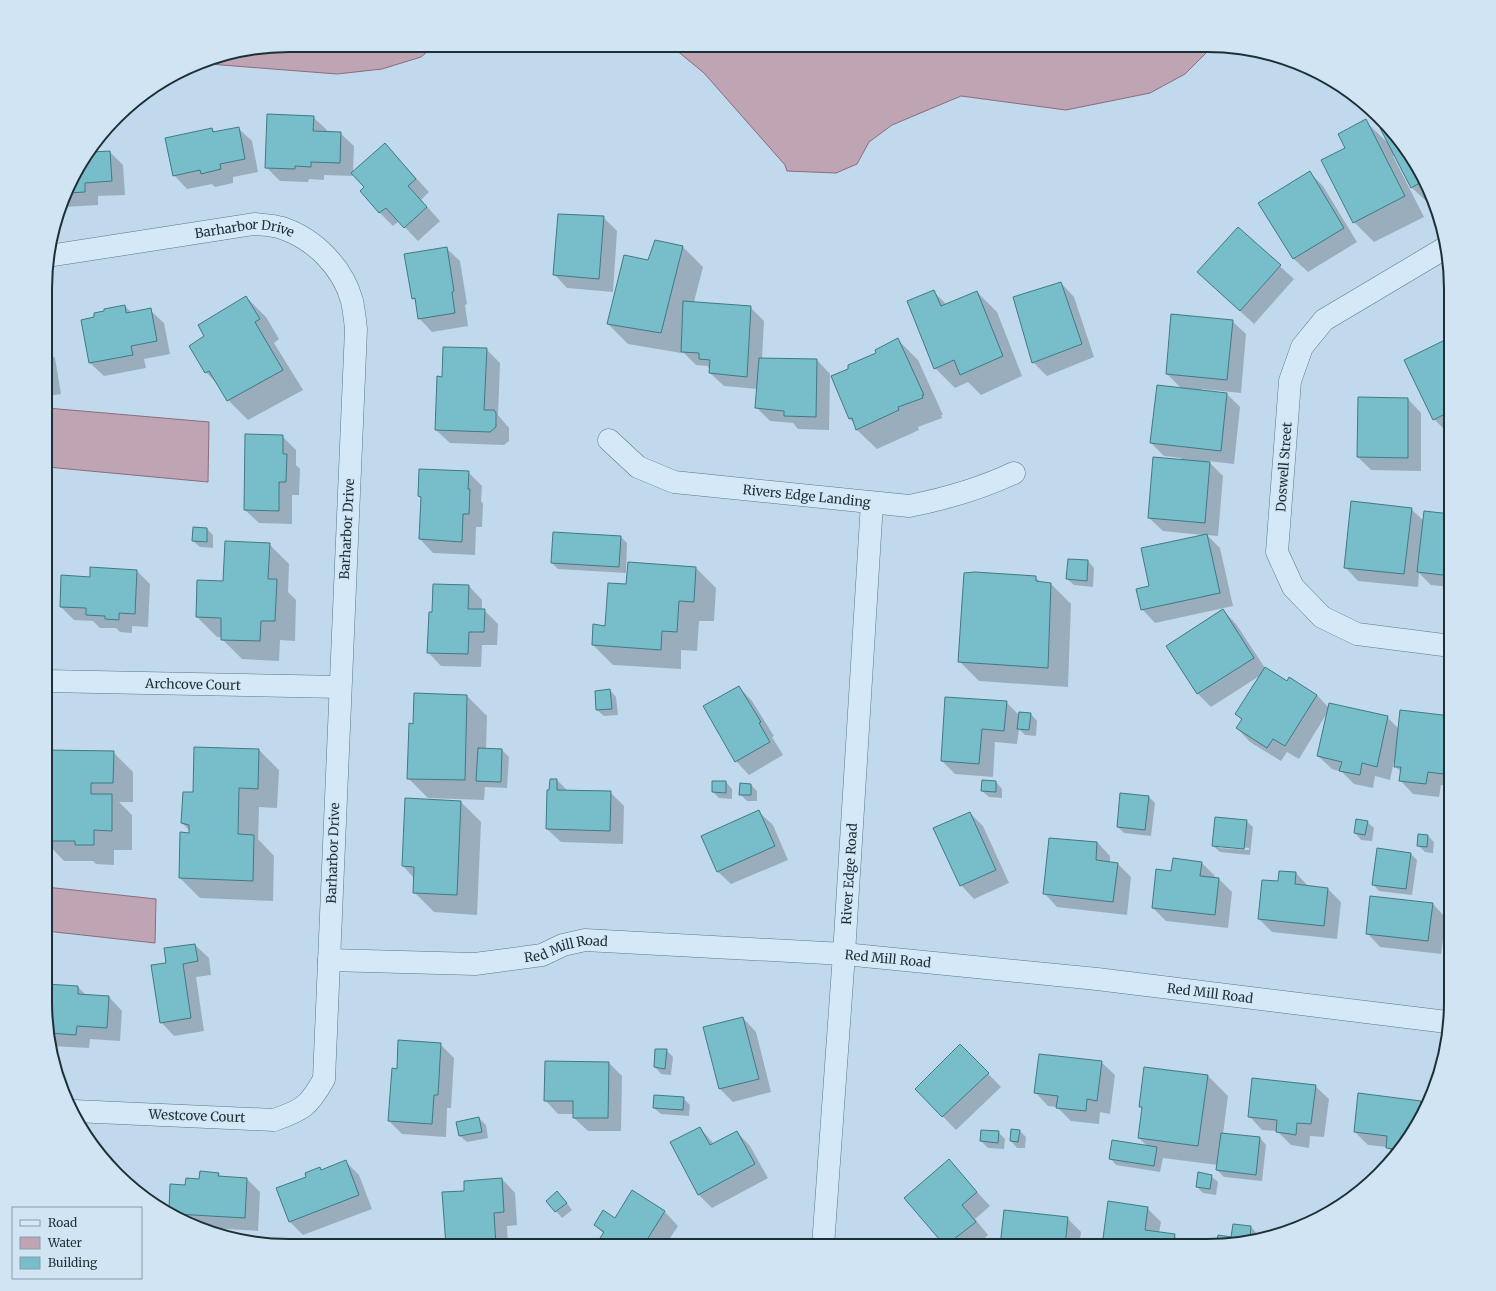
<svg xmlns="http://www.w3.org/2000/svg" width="1496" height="1291" font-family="Merriweather,serif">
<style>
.water{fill:#bfa4b3;stroke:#8c6b7c}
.shadow{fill:#0003;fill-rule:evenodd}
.building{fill:#78bdca;stroke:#407a84}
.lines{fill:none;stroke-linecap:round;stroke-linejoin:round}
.minor-casing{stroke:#597985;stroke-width:23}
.minor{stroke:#d4e8f8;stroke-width:22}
.labels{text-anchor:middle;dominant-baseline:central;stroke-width:3;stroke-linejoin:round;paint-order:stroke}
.street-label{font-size:13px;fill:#1d3035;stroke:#d0e4f4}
.rim{fill:none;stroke:#1d3035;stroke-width:2}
</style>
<rect width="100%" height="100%" fill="#c1d9ec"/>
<path class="water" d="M289,45H435L421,57L382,69L337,74L209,64L198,65L211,58Z
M670,45L1213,46L1185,74L1150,93L1066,110L961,96L892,125L869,142L857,164L836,173L787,171L785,165L704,73Z
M47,408L209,422L208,482L47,467Z
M46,887L156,899L155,943L46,931Z"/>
<path class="shadow" d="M313,117L327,130V132L340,133L354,146L353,173L385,144L429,192L421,200L440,221L418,241L399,221L393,226L380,213L361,191L365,187L353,174V176L324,175V180L309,179L308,182L280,181L266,167Z
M1365,121L1389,144L1381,128L1386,126L1433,197L1425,200L1411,187L1395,155L1393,156L1424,217L1374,242L1354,222L1346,148Z
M238,128L252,141L258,172L233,177V183L215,187L212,184L187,189L174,175L212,129L215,132Z
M110,152L123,165L125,195L98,196V205L64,207L78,167L90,153Z
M1310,173L1323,186L1357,242L1308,272L1294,259L1260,203Z
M603,217L617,231L613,292L567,288L554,274Z
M1238,228L1294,279L1254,324L1198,272Z
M655,241L683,247L703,267L694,302L750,307L764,321L762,359L817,360L830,374L829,430L798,429L793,423L770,421L756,407L758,389L724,386L710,373V369L707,366L696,365L682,351L681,353L628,344L608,324L649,261Z
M446,248L460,261L467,304L465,305L468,326L432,332L419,318L416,301L413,298Z
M1061,283L1074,297L1094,357L1047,376L1033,362Z
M933,291L947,305L977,292L997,312L1022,376L981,395L968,382L955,388L935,368Z
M246,297L266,317L279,339L274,343L303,390L248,420L228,400L219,386L206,372L205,337Z
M125,306L132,313L150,310L164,323L170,354L144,359L146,368L104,376L90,363L82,321L95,318Z
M1232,321L1246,334L1241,393L1201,389V391L1227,394L1240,407L1234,464L1208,461L1223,476L1218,536L1207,535L1220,548L1233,606L1155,623L1142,609L1150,587L1203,535L1163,531L1149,518L1181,460V458L1164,456L1151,443L1182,389L1167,374Z
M1451,338V431L1447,432L1434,419Z
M898,340L918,360L943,415H941L942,418L918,427L919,430L877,449L857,430L855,424L850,419L833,376L878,354Z
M486,349L500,363L498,415L509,428V441L504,445L450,443L436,430L443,378Z
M47,351L55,358L61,394L47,396Z
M1408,399L1421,413V471L1371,470L1358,457Z
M282,436L296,450V465L300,469L299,495H292V524L259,523L245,510Z
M468,472L482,486L481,501L483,504L482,527H476L475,555L433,553L420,539L422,499L419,496Z
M1411,509L1424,521L1451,515V587L1431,585L1419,573L1418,587L1358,581L1345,567Z
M207,529L213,535V548L200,547L193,541Z
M621,537L627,543L626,573L558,569L552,563Z
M269,544L289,564L288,592L296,600L295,641L280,640L279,661L242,659L222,639V637H217L197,617L224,582Z
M1088,561L1094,568L1093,587L1074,585L1067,579Z
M629,563L696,568L716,588L714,621H699L697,651L681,650V669L613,665L593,645L606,627L627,585Z
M137,571L150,584L148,627L132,626V633L120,632L116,628H100L93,621L74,620L61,607L91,578Z
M1035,577L1041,583L1051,584L1071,604L1068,687L979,681L959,661Z
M469,586L482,600V610H484L498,624L497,645H482L481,667L441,666L428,652L433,614Z
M1223,610L1236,624L1265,668L1287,683L1317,695L1329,708L1387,717L1399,729L1451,717V786L1441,785L1439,797L1413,794L1400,780L1401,772L1395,766L1394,761L1390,780L1375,776L1373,788L1354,784L1342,772L1332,769L1318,756L1327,713L1299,759L1287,752L1281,761L1250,742L1237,728L1242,720L1236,714L1261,675L1211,707L1198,694L1167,646Z
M739,687L752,701L774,736L772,737L783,755L749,775L736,761Z
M610,690L616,697L618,715L604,716L597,710Z
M467,696L487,716L486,749L502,750L509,757L507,788L485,787L484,800L428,798L408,778L414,725Z
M1006,702L1020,716L1031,714L1037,721L1036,736L1025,735L1019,729L1017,744L995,742L993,777L955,774L942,761Z
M259,750L279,770L277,808L259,807L258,839L274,856L273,901L200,898L180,878L190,834V831L182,823L194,793Z
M46,751L113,752L133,772V802H119L132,815V850H114V865L96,864L93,861H64L46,842Z
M557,780L568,791L610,792L624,806L623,844L561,842L547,829L550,790Z
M726,782L732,789V799L719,798L713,792Z
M996,782L1002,789V798L989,797L982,791Z
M751,785L757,791V801H747L740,794Z
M1149,797L1155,803L1151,836L1124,833L1118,827Z
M406,799L461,802L481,822L477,915L434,912L414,892V878L403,866Z
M759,812L773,825L788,860L731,884L717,871Z
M970,813L983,826L1009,883L974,899L961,885Z
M1246,821L1253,827L1250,855L1220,852L1213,846ZM1219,846L1249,848V850L1219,848Z
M1367,822L1374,828L1372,841L1361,840L1355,833Z
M1428,836L1434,842L1433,853L1425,852L1418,845Z
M1073,840L1097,842L1110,856V863L1118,864L1131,877L1127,915L1057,907L1044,893Z
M1411,854L1417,860L1412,895L1379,891L1373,884Z
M1202,863L1215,876V878L1219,879L1232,892L1228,928L1166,921L1153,908Z
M1296,873L1309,887L1328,889L1341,902L1337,939L1272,932L1259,919L1279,883Z
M1433,904L1446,918L1441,954L1380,947L1367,933Z
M195,945L209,958L211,975L196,977L204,1031L174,1036L161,1022L167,964Z
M46,985L78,987L86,995L109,997L122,1011L120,1041L90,1039L89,1048L53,1046L46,1018Z
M743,1018L756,1032L771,1092L733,1102L720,1089Z
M440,1044L454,1058L451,1108H447L446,1137L402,1134L389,1121L397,1070Z
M960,1045L1001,1087L956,1130L916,1089Z
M666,1050L673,1057L671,1075L661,1074L655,1067Z
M1101,1062L1115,1075L1110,1114L1100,1112L1099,1124L1071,1121L1057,1107L1048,1106L1035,1092Z
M609,1063L622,1076L621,1131H588L574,1118V1114H558L545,1100Z
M1208,1076L1228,1096L1223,1134L1260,1138L1266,1145L1262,1181L1224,1177L1217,1170L1218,1165L1163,1158L1160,1172L1116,1165L1110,1158L1147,1146L1139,1138L1143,1109L1140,1106Z
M1315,1086L1329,1099L1324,1137L1310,1136L1309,1148L1291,1145L1277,1131L1262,1130L1249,1116Z
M683,1098L690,1105L689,1116L661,1114L654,1108Z
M1421,1102L1425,1106L1393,1154L1387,1147L1368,1145L1355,1132Z
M479,1118L486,1125L488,1138L467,1142L460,1136L458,1123Z
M700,1128L714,1144L737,1132L750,1146L768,1178L712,1208L699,1195L672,1143Z
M1020,1131L1026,1137L1025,1148H1017L1011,1141Z
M998,1132L1005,1139L1004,1149L988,1148L981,1141Z
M949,1161L990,1206L975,1219L988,1235L976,1246H947L906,1198Z
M346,1162L359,1175L372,1209L303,1235L290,1222L307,1178L319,1168L322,1171Z
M218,1174L222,1177L247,1179L260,1192L258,1231L196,1227L170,1210L186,1186Z
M1211,1176L1218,1182L1216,1195L1203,1193L1197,1187Z
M502,1179L515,1193L517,1225L507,1226L508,1246H447L465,1192Z
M632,1192L665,1212L678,1226L665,1246H600L604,1234L595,1225L615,1219Z
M564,1199L572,1210L562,1218L547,1201Z
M1147,1208L1161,1222L1159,1233L1174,1235L1184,1246H1103Z
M1067,1218L1081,1232L1079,1246H1001Z
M1233,1225L1251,1227L1260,1237L1217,1245L1218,1236L1232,1238Z"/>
<path class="building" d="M267,114L314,116L313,131L341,132L340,163L311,162V167L295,166V169L265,168Z
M1366,119L1405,196L1353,223L1321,160L1345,148L1338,134Z
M1385,125L1423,181L1411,188L1380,128Z
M239,127L245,159L220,164L221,169L201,174L200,170L173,176L165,138L212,128L213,132Z
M385,143L416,179L408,186L427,207L404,228L386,208L379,213L360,191L364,187L351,173Z
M110,151L112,181L85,183V192L69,193L78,167L91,152Z
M1310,171L1344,228L1293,259L1258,203Z
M558,214L604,216L599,279L553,275Z
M1238,227L1281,265L1240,311L1197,272Z
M655,240L683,246L661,333L607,324L624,255L648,260Z
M447,247L454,291L452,292L455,313L418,319L415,298L412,299L404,254Z
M1061,282L1082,344L1032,363L1013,297Z
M934,290L941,306L977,291L1003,356L960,375L954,360L934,369L907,301Z
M246,296L260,319L255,322L283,370L227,401L209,371L205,373L189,346L204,336L198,325Z
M683,301L751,306L747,377L709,373L710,360L699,359V353L681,352Z
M125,305L126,313L151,308L157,341L131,346L133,355L89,363L81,320L94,317V313L104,311V309Z
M1171,314L1233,320L1227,380L1166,374Z
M1451,337V411L1433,420L1404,360Z
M898,338L924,395H922L923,398L898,407L899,410L856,430L852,418L849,419L831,376L848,369V365L876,353L875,350Z
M443,347L487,348L484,410H494L496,413V427L490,432L435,430L437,376L442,377Z
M759,358L817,359L816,417L784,416V411L755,408Z
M1157,385L1227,393L1221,451L1150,443Z
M1358,397L1408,398V458L1357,457Z
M245,434L283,435V454H287L286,482H279V511L244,510Z
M1153,457L1210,462L1205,523L1148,518Z
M419,469L469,471L468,489H470L469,514H463L462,542L419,539L421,497L418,496Z
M1351,501L1412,508L1404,574L1344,568Z
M1424,511L1451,514V576L1417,572Z
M193,527L207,528V542L192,541Z
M553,532L621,536L619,567L551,563Z
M1207,534L1220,593L1141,610L1136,589L1149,586L1141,548Z
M225,541L270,543L268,579H277L275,621H261L260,641L221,640V618L196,617L197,580L223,581Z
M1068,559L1088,560L1087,581L1066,579Z
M628,562L696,567L694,602L679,601L677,632L662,631L661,650L592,645L593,624L605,626L608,583L626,584Z
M90,567L137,570L135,614L119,613V620L105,619V616L86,615V608L60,607L61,575L90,577Z
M975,572L1036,576V581L1051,583L1048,668L958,662L964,573Z
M433,584L469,585L468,609H485L484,632H469L468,654L427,653L429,612H432Z
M1223,609L1254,658L1197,694L1166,646Z
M1265,667L1287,681L1289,677L1317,695L1285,746L1273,739L1267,748L1236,728L1242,719L1235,714Z
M739,686L761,722L759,723L770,742L735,762L703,706Z
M610,689L612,709L596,710L595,691Z
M414,693L467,695L465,780L407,779L409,723L413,724Z
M945,697L1007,701L1004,731L982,729L979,764L941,761Z
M1329,703L1388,716L1377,767L1362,763L1360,775L1339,771L1342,762L1317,756Z
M1400,710L1451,716V775L1428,772L1426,784L1399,781L1401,767H1394Z
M1019,712L1031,713L1029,730L1017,729Z
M194,747L259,749L258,789L239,788L238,834L254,835L253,881L179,878L180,832L189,833V825L181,823L183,792H193Z
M478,748L502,749L501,782L476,781Z
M46,750L114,751L113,783H91V794H112V831L94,830V845H75V841H46Z
M550,779H557V790L611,791L610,831L546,829L547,790H549Z
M982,780L996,781V792L981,791Z
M712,781H726V793L712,792Z
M740,783L751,784V795H739Z
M1120,793L1149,796L1145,830L1117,827Z
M405,798L461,801L457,895L413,893L414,867L402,866Z
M759,810L775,846L717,872L701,836Z
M970,812L996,870L960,886L933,828Z
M1215,817L1247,820L1244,849L1212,846Z
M1356,819L1368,821L1365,835L1354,833Z
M1418,834L1428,835L1427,847L1417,846Z
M1049,838L1097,842L1096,860L1118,863L1113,902L1043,894Z
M1377,848L1411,853L1406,889L1372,885Z
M1173,858L1202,862L1200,876L1219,878L1215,915L1152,908L1156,869L1171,871Z
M1279,871L1296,872L1295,884L1328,888L1324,926L1258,919L1262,880L1278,881Z
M1370,896L1433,903L1428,941L1366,934Z
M195,944L198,961L183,964L191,1018L160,1023L151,965L166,963L164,948Z
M46,984L78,986V994L109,996L107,1028L77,1026L76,1035L49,1033L46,1018Z
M743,1017L759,1079L719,1089L703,1027Z
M398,1040L441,1043L438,1095H434L432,1124L388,1121L392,1068L397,1069Z
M960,1044L989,1073L942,1117L915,1089Z
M655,1049H667L665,1069L654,1067Z
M1039,1054L1102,1061L1097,1101L1087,1099L1086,1111L1056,1108L1058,1096L1034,1093Z
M545,1061L609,1062L608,1118H573V1101H544Z
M1144,1067L1208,1075L1198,1146L1138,1138L1142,1107H1139Z
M1252,1078L1316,1085L1311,1124L1297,1123L1296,1135L1276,1132L1277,1120L1248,1117Z
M1358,1093L1421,1101L1420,1114L1396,1149L1386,1148L1387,1136L1354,1132Z
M654,1095L684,1097L683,1110L653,1108Z
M479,1117L482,1132L459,1136L456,1122Z
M700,1127L710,1145L737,1131L755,1164L698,1195L670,1142Z
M1011,1129L1020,1130L1018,1142L1010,1141Z
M981,1130L999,1131L998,1143L980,1141Z
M1221,1133L1260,1137L1256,1175L1216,1170Z
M1112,1140L1157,1147L1154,1166L1109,1159Z
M949,1159L977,1192L962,1205L976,1222L945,1246L904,1198Z
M346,1160L359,1195L289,1222L276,1188L306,1177L305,1173L320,1167L321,1170Z
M200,1171L219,1173L218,1176L247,1178L245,1218L176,1214L169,1210L170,1184L185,1185L186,1178L199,1179Z
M1198,1172L1212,1175L1210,1189L1196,1187Z
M502,1178L504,1212L494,1213L496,1246H446L442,1192L464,1191V1181Z
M632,1190L665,1211L643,1246H599L596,1244L604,1232L594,1225L603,1210L615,1218Z
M557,1191L567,1203L555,1212L546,1201Z
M1108,1201L1148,1207L1145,1230L1175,1234L1173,1246H1102Z
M1004,1210L1068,1217L1065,1246H1000Z
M1233,1224L1251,1226L1250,1239L1216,1245L1218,1235L1231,1237Z"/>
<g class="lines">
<defs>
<g id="minor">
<path d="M1445,248L1324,320L1302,347L1290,381L1277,552L1293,587L1322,617L1357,634L1451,646"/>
<path id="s1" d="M48,256L254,224C263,225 273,225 282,228C315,239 343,268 352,301C354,310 355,320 356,329L324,1079C309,1106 303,1110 274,1120L74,1111"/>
<path id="s2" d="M609,440L638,467L674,482L909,506C945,499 980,489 1014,473"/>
<path id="s3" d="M46,681L340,687"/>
<path id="s4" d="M329,960L475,964L542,955L563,945L585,940L844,954L1097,979L1447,1022"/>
<path id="s5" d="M823,1246L844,954L872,503"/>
</g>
</defs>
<use href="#minor" class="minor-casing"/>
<use href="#minor" class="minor"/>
</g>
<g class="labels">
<g class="street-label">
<text stroke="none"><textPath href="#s1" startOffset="199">Barharbor Drive</textPath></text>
<text transform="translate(1284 467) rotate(-86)">Doswell Street</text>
<text stroke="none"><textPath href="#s2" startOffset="212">Rivers Edge Landing</textPath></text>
<text transform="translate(347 529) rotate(-87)">Barharbor Drive</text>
<text stroke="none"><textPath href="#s3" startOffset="147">Archcove Court</textPath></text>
<text transform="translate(333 853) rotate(-88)">Barharbor Drive</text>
<text stroke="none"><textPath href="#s5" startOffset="373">River Edge Road</textPath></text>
<text stroke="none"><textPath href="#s4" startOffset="239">Red Mill Road</textPath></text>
<text stroke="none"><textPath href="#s4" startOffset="563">Red Mill Road</textPath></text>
<text stroke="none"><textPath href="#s4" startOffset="887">Red Mill Road</textPath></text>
<text transform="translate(197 1116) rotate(2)">Westcove Court</text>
</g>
</g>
<path d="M0 0H1496V1291H0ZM289 52H1207A237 237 0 0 1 1444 289V1002A237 237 0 0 1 1207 1239H289A237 237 0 0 1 52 1002V289A237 237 0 0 1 289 52Z" fill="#d0e4f4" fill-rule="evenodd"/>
<path class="rim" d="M289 52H1207A237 237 0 0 1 1444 289V1002A237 237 0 0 1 1207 1239H289A237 237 0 0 1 52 1002V289A237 237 0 0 1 289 52Z"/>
<rect x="12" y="1207" width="130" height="72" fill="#d0e4f4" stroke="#889ca8"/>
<rect x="20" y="1220" width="20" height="6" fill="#d4e8f8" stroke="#889ca8"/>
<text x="48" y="1227" font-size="12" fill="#1d3035">Road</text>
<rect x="20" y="1237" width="20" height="12" fill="#bfa4b3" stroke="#889ca8"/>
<text x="48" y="1247" font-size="12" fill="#1d3035">Water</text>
<rect x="20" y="1257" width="20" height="12" fill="#78bdca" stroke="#889ca8"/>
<text x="48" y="1267" font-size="12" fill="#1d3035">Building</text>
</svg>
